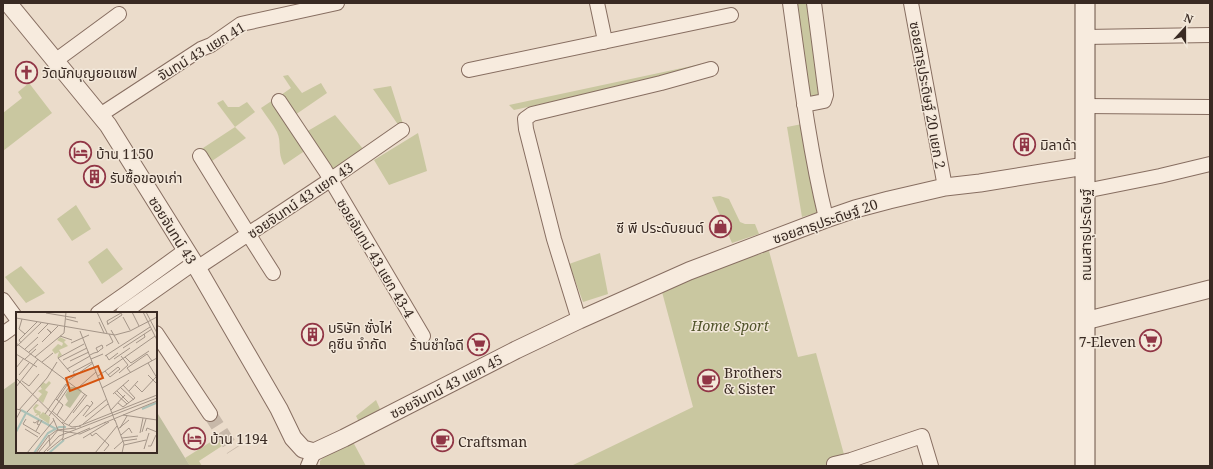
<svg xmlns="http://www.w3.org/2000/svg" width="1213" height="469" font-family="'Noto Serif','Noto Sans Thai',serif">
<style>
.green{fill:#c9c7a0}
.cemetery{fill:#bfbd9e}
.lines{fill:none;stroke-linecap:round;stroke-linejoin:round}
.minor-tunnel{stroke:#c7b8a9;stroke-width:14;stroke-dasharray:14 7;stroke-linecap:butt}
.minor-casing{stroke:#876e61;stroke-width:16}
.tertiary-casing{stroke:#876e61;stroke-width:19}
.secondary-casing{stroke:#695044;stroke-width:21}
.minor{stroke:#f7ebde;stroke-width:14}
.tertiary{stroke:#f7ebde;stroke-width:17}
.secondary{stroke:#f7ebde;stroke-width:19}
.labels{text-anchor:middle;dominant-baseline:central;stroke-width:3;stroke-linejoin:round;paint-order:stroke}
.street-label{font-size:14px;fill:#392a23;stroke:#f3e8da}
.poi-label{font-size:14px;fill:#392a23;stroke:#f3e8da;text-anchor:start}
.park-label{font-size:14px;font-style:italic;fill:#51542b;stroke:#f3e8da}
.inset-river{fill:none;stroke:#abc1b7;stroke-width:2}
.inset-road{fill:none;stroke:#a49588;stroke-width:1}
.view{fill:#d6540e;fill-opacity:0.15;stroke:#d6540e;stroke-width:2}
.inset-edge{fill:none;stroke:#392a23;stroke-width:2}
</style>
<rect width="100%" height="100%" fill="#ebdccb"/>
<path class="green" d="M796,3H809L820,93L817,99H811L809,95Z
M701,64L696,69L664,77L514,110L509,105Z
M288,75L302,93L321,83L327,93L295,115L281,95L291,88L283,76Z
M29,83L52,113L3,151V113L22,98L18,92Z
M391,86L403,124L399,126L373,89Z
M223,100L228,107H239L247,102L255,112L235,127L246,138L209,163L200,150L235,127L217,103Z
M273,100L306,150L284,165C277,153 282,143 277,132C273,124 266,116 261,108Z
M335,115L364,150L333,172L306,132Z
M802,124L819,212L802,217L787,127Z
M418,133L427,171L389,185L374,160Z
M720,196L729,199L740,222L745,224H755L759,234L732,243L712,197Z
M76,205L91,229L72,241L57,219Z
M107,248L123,269L102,284L88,262Z
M769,251L798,357L816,353L845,458L834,464L821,466H571L693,407L662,292L721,267Z
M600,253L608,294L583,302L569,264Z
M21,266L45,293L26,303L5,277Z
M376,400L380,409L359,422L356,416Z
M220,436L225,444L199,461L202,466H190L185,458Z
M353,442L366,466H320V461L323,458Z"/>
<path class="cemetery" d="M17,380V452H156V416L158,414L190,466H3V390Z"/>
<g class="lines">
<path class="minor-tunnel" d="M210,414L233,450"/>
<defs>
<path id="minor" d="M597,3L604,36V42
M790,3C800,75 809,148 826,218
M911,3L945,187
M1085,37L1210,35
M55,61L119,14
M469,70L731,15
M279,101L325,170L423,336
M804,105L824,101L826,95L814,3
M1085,106L1210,107
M100,115L201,49L211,45L241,24L337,3
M200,156C224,195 248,234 273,273
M1085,191L1160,176L1210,164
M197,268L330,180L402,130
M3,300L17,319
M98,313L128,292L186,250
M123,313L194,263
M579,320L554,239L526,129L525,119L532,114L661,83L711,69
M156,333L210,414
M3,334L17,324
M834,464L851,460L922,436L931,466
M308,466L314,452"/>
<path id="tertiary" d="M8,3L108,125L196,266L279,409L293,438L303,449L314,452L344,438L516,350L579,320L689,271L823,220L855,209L889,200L945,187L980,183L1085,166
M1085,321L1210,289"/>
<path id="secondary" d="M1085,466V3"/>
</defs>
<use href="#minor" class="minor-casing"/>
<use href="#tertiary" class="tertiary-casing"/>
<use href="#secondary" class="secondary-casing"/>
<use href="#minor" class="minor"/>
<use href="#tertiary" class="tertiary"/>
<use href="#secondary" class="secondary"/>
</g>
<defs>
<symbol id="church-ring" viewBox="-11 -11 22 22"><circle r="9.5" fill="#f3e8da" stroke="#913646" stroke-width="1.5"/><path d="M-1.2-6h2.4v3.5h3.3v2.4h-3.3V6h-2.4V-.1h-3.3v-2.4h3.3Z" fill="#913646"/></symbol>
<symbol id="building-ring" viewBox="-11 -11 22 22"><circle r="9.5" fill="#f3e8da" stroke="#913646" stroke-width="1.5"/><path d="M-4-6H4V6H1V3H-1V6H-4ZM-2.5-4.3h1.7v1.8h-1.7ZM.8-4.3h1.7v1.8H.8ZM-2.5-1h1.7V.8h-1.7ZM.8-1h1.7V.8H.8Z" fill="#913646"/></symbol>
<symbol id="hotel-ring" viewBox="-11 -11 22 22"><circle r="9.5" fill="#f3e8da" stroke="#913646" stroke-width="1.5"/><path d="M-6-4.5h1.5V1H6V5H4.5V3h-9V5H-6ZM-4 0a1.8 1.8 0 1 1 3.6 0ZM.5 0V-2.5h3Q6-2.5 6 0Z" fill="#913646"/></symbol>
<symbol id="shop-ring" viewBox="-11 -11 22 22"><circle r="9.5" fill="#f3e8da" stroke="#913646" stroke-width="1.5"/><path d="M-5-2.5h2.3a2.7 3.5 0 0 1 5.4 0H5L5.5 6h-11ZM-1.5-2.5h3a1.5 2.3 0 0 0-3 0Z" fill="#913646"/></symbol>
<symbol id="supermarket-ring" viewBox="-11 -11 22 22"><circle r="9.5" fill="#f3e8da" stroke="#913646" stroke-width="1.5"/><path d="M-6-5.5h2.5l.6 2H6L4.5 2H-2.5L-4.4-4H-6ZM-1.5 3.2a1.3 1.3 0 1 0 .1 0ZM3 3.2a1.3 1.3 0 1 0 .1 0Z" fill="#913646"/></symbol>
<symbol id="cafe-ring" viewBox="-11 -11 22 22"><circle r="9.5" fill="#f3e8da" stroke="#913646" stroke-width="1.5"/><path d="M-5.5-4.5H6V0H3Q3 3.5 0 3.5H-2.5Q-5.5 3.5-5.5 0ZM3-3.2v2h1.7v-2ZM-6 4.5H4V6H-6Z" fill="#913646"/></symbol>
</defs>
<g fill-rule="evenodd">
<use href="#church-ring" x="14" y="60" width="25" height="25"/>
<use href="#building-ring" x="1012" y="132" width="25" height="25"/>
<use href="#hotel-ring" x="68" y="140" width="25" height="25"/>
<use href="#building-ring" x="82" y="164" width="25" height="25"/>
<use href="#shop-ring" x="708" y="214" width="25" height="25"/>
<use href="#building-ring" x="300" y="322" width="25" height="25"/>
<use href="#supermarket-ring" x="1138" y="328" width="25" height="25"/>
<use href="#supermarket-ring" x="466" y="332" width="25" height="25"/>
<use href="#cafe-ring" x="696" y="368" width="25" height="25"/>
<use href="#hotel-ring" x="182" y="426" width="25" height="25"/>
<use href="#cafe-ring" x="430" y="428" width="25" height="25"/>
</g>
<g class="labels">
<g class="street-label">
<text transform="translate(201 51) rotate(-31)">จันทน์ 43 แยก 41</text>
<text transform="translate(928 95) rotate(80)">ซอยสาธุประดิษฐ์ 20 แยก 2</text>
<text transform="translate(300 200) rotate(-34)">ซอยจันทน์ 43 แยก 43</text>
<text transform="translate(825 221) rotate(-19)">ซอยสาธุประดิษฐ์ 20</text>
<text transform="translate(173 230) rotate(58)">ซอยจันทน์ 43</text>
<text transform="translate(1085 235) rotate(-90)">ถนนสาธุประดิษฐ์</text>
<text transform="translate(376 258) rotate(59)">ซอยจันทน์ 43 แยก 43-4</text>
<text transform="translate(446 386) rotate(-27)">ซอยจันทน์ 43 แยก 45</text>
</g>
<g class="poi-label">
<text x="42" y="72">วัดนักบุญยอแซฟ</text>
<text x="1040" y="144">มิลาด้า</text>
<text x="96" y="153">บ้าน 1150</text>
<text x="110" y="177">รับซื้อของเก่า</text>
<text x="704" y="227" text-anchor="end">ซี พี ประดับยนต์</text>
<text x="328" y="327">บริษัท ซั่งไห่<tspan x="328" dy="16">คูซีน จำกัด</tspan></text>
<text x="1136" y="341" text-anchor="end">7-Eleven</text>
<text x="464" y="344" text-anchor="end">ร้านชำใจดี</text>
<text x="724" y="372">Brothers<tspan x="724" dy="16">&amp; Sister</tspan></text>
<text x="210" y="438">บ้าน 1194</text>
<text x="458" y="441">Craftsman</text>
</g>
<g class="park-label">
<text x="730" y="325">Home Sport</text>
</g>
</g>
<g transform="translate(16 312)">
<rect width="141" height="141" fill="#ebdccb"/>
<path d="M44,25L50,28L48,30L52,34L43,38L46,43L41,46L43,40L39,42L36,38L42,32L46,34L47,31L41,28ZM33,69L35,71L29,78L32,80L27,91L22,87L26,82L22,79L26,77L24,74L27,70L30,72ZM20,92L23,93L19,97L25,100L24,103L27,100L34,105L33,112L23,105V103L19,104L21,101H19L17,96Z" fill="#c9c7a0"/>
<path d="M54,75H62L66,79L54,96L49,93L52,89L49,83Z" fill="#bfbd9e"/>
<path class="inset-river" d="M126,97L140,91M5,98L40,117M0,120L10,101M18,141L32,121L43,115H50M33,141L48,128"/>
<path class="inset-road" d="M81,0L91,21M116,0L123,14M127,0L141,28M130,0L141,21M30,1L60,6M107,5L114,18M0,6L99,23L114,19L141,5M6,7L3,17L9,22M50,7L62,10M83,10L88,21M92,13L91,9L105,1L106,3L92,12M95,18L103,32M64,19L99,109M35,21L31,17L36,21M22,22L32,12M44,24L56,28M26,30L42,14M0,31L71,84M5,31L3,28L21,10M55,31L73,23M120,31L129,25L128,22M90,34L97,30L93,22M0,35L25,11M107,36L136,17M9,37L22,25M13,40L22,32M0,42L21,55M74,43L78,41L82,40L84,38L87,36L86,33L80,36L82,40M90,43L93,48L102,41M89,44L134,15M19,45L48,21L50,0M109,45L115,51L133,39M9,47L20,37M75,47L87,42M98,47L114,36M47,48L71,36M54,49L73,40M26,50L37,41M132,51L141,66M0,56L8,46M51,57L74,44M89,59L94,65L104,57L102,55L92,63M54,60L42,46L68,32M103,61L112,53L105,44M115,61L111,56L131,42L136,49M3,63L13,51M59,63L57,60L76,50M132,63L141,72M82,64L139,24M0,66L48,113L47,126L31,139M53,68L77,51M6,69L13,74L23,62M119,73L126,80L140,65M0,75L22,47M63,75L80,60M104,75L118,88M86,76L141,46M101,79L113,91M113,79L122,69M99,81L111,92M97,82L113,68M40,87L47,93L41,103M41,88L51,73M102,91L107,95L119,86L107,73M0,97L5,98L0,107M3,98L31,66L41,50M95,98L109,83M36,99L49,110M11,100L22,88M57,101L71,83M29,102L50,72L54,75M107,103L141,108M33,104L53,75M67,104L77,91L75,89M69,105L91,87M10,107L7,112L24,122M99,108L108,132L106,141M49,109L69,82M17,110L19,111L23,108L21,112L23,113M46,110L56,115L65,114M88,111L141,89M67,112L92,92M53,113L71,93L74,95M63,114L141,83M104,116L111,104M9,117L22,125M102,117L113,108M41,118L60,116M20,119L26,108M130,119L131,116L141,120M126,120L130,107M74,121L76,124L80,121L93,133L88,139M124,121L127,106M105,123L113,116L116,121M67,126L93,110M106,126L122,124M46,128L74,116M33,129L42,118L37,106M107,129L121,127M108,133L130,128M34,134L33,124L41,118L64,122L90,110M132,134H135L140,123M98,137L107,129M128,137L133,121M11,141L38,108M20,141L33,123M22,141L33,128M27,141L43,124L141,86M79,141L101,114"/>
<path class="view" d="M82,54L87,66L54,79L50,66Z"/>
<rect width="141" height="141" class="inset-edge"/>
</g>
<rect width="1213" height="469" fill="none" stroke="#392a23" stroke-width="8"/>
<g transform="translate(1185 28) rotate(21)" stroke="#f3e8da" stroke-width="3" paint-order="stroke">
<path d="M0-3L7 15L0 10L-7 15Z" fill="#392a23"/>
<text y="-6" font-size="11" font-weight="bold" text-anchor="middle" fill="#392a23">N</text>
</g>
</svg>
